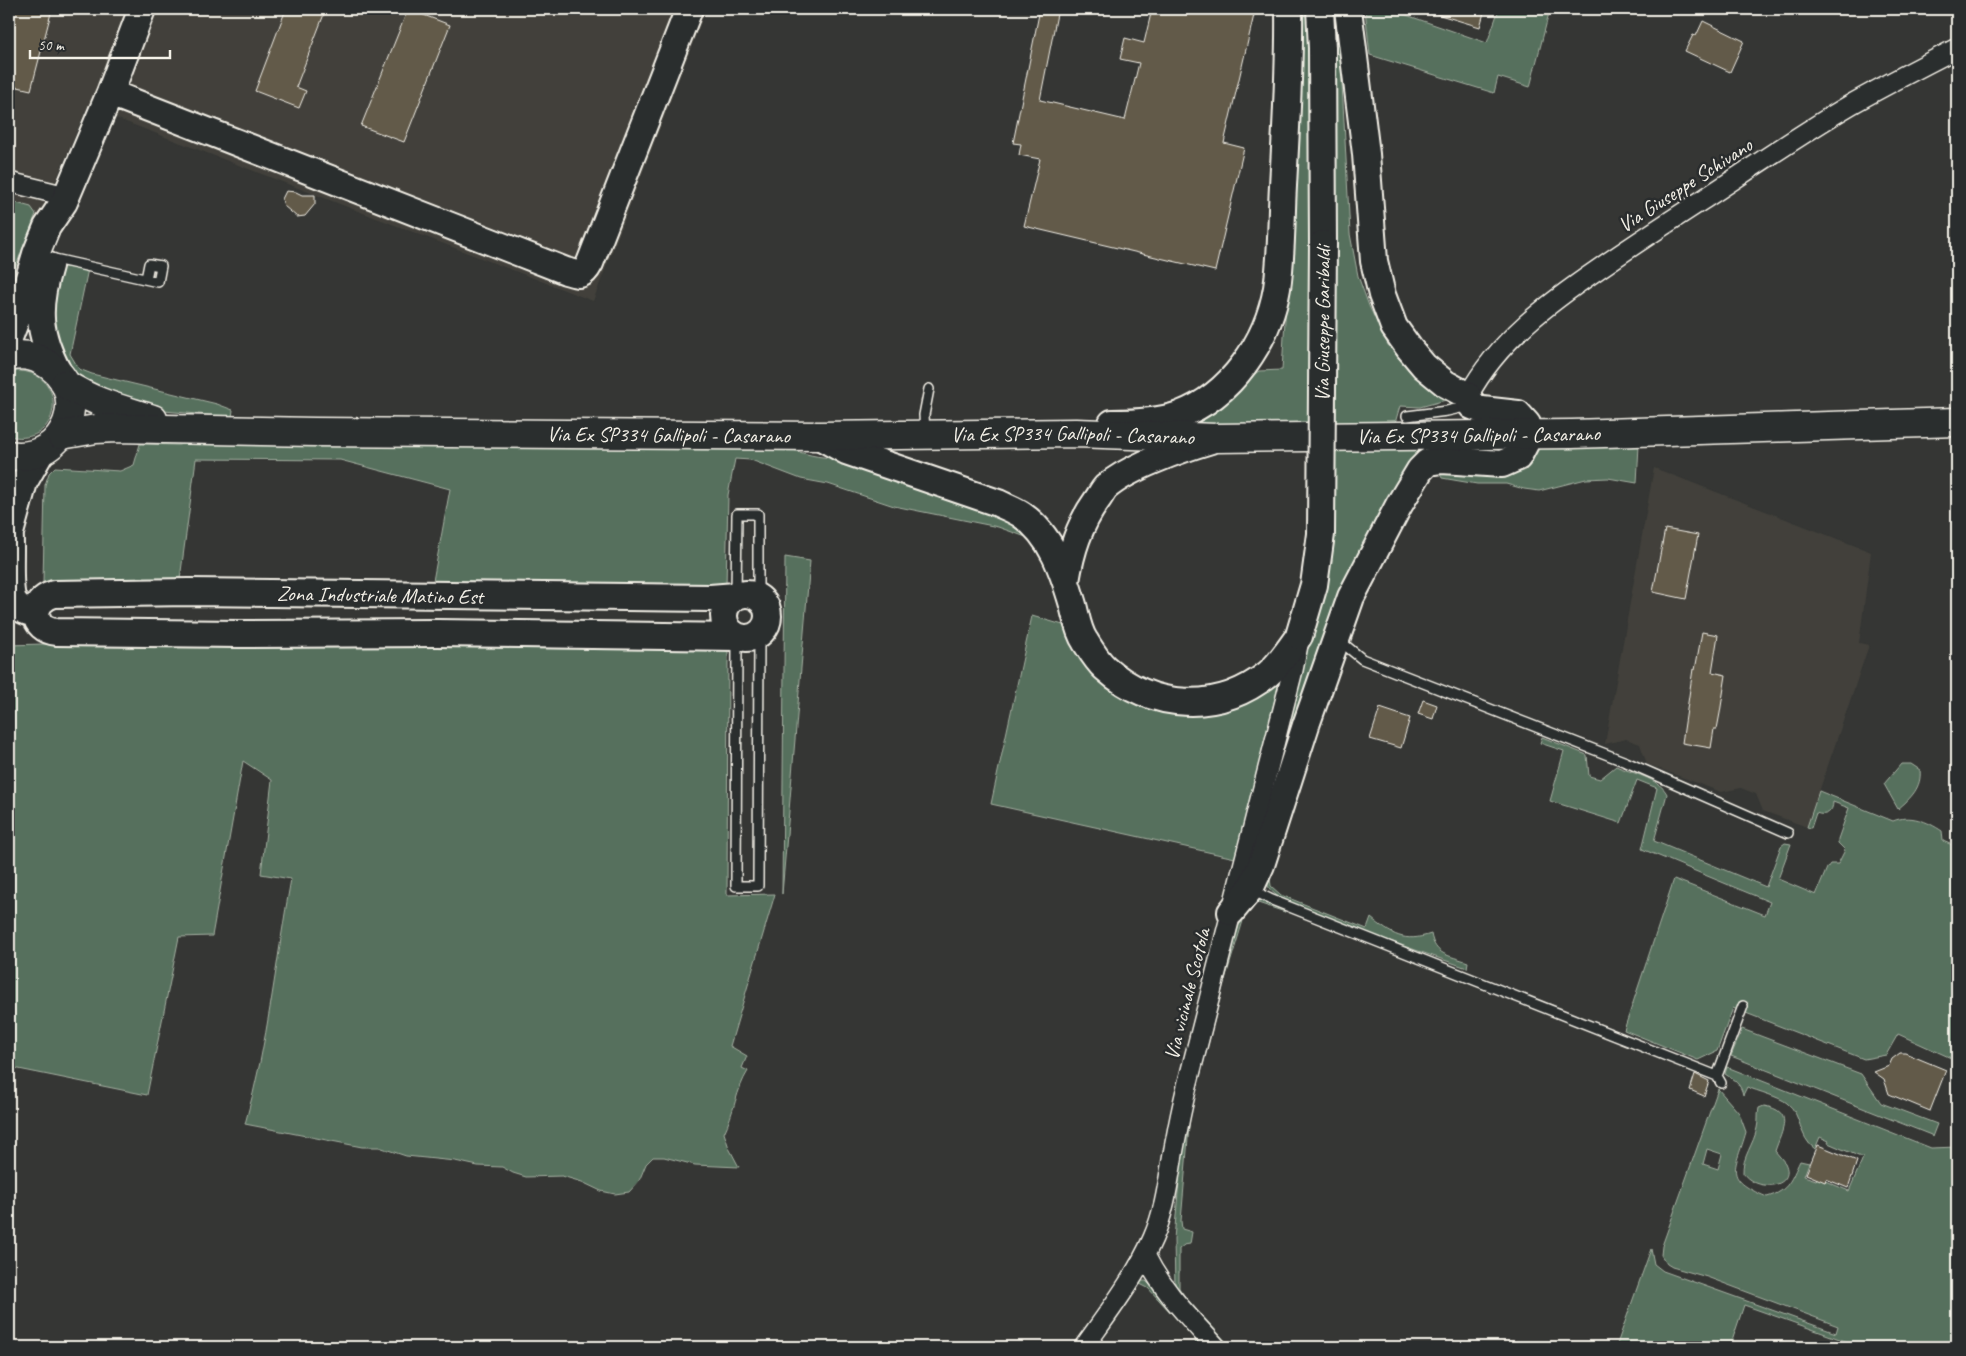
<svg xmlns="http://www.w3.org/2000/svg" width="1966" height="1356" font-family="Caveat,sans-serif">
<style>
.built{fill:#42413b}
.green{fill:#56705d;stroke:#a5b0a2;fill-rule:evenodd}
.building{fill:#625a4a;stroke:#f4f1e8}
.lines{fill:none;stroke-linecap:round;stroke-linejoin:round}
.lane-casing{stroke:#f4f1e8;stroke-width:12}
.street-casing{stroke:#f4f1e8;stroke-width:22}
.secondary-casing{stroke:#f4f1e8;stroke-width:30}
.primary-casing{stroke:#f4f1e8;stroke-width:31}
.lane{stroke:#2a2d2e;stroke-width:9}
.street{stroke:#2a2d2e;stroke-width:19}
.secondary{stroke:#2a2d2e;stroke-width:26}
.primary{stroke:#2a2d2e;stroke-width:28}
.secondary-bridge-casing{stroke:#f4f1e8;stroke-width:30;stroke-linecap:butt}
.secondary-bridge{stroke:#2a2d2e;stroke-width:26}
.labels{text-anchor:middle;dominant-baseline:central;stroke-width:5;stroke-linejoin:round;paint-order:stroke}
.street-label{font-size:21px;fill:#f4f1e8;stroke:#2a2d2e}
</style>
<rect width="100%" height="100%" fill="#353634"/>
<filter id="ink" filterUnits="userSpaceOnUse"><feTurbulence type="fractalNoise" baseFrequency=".02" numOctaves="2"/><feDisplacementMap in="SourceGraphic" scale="10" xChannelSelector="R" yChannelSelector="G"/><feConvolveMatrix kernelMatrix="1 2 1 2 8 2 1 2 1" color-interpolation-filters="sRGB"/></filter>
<g filter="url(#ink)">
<path class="built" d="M9,9H706L593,301L87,107L23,258L9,299Z
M1654,468L1871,552L1859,643L1869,645L1807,827L1763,811L1756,794L1741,788L1721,792L1647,764L1640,744L1626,739L1605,744Z"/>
<path class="green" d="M1301,9H1310L1314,423L1179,424L1259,371L1282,370L1296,136Z
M1329,9H1338L1350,234L1358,276L1369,306L1388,345L1409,371L1433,388L1446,400L1420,407L1400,406L1395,423H1334Z
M1365,9H1389L1487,43L1499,9H1550L1530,87L1498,77L1494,93L1370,55Z
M9,201L31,207L36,214L9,284Z
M62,267L88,269L70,354L79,369L92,374L217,404L233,410L232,417L164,411L118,401L77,377L48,328L53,293Z
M14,371C70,368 64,449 9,436V373Z
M194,442L506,448L514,447L790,449C811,456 824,459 846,457L1025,526L1055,571L1026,537L998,527L894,506L828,484L801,479L751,460L735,459L728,495L726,586L433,581L450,489L340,460L196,459L180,579L43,583L45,485L49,473L55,467L120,471L134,465L140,444L178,445Z
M1543,445H1639L1637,483L1608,478L1586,479L1539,491L1524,489L1506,484H1477L1442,478L1437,468L1386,548L1349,624V628L1347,624L1352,607L1422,476L1429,470L1438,466L1521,472L1526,470C1531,460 1531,448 1543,445Z
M1423,449L1372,540L1247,878L1322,594L1334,451Z
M785,557L810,561L782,894Z
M1032,616L1070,627L1137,699L1281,675L1235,858L991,804Z
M76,643L728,647L727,895L775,894L730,1046L747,1056L742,1068L748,1071C736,1090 734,1113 724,1133L729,1148L739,1167L695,1165L664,1157H653L646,1164L639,1181L629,1192L615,1194L601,1191L582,1182L562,1176L526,1177L513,1173L502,1167L478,1166L455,1161L406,1156L379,1147H362L245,1124C268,1044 276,960 291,879L261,874L272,780L243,761L212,936L179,937L147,1095L9,1067V645Z
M1542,737L1587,755L1589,776L1600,779L1616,766C1631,773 1659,778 1667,794L1654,841L1766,887L1781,846L1785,843L1791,844L1778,879L1816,895L1827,868L1830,864H1838L1845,850L1838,843V839L1849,808L1833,802C1833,812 1826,817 1816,813L1811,828L1807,827L1819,791L1893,821C1910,814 1927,821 1942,831L1943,841L1957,847V1042L1951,1058L1898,1034L1886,1055L1864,1059L1733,1008L1717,1051L1698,1060L1624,1030L1674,879L1765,915L1770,902L1642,849L1657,788L1637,780L1621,823L1550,801L1564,751L1540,743Z
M1901,764H1911L1920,770C1922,787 1911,798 1898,809L1884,784Z
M1269,871L1271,886L1281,895L1367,929L1371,918C1392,935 1404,943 1431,934C1435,956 1449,955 1468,962L1467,968L1384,939L1280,898C1268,889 1265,886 1269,871Z
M1255,898L1285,912L1255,902L1246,911L1223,986L1190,1115L1181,1221L1182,1229L1192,1232L1190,1244L1184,1245L1179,1249V1288L1186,1298L1231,1347H1227L1181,1298L1175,1287L1174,1239L1182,1146L1221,979L1245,908Z
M1742,1029L1861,1074L1881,1103L1937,1124L1932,1137L1931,1135L1731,1056Z
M1727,1067L1931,1148L1957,1147V1347H1862L1744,1305L1730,1347H1616L1651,1249L1654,1264L1663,1271L1836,1333L1838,1326L1707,1277L1672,1267L1667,1264L1661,1255L1662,1246L1718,1089L1739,1113L1746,1132C1736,1169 1721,1178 1767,1197C1789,1191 1791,1179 1800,1161L1809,1163L1804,1176L1816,1180L1818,1178L1849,1191L1863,1158L1828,1143L1829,1141L1820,1137L1815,1149C1798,1137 1802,1114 1787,1103C1780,1097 1757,1091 1747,1087L1743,1095C1741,1084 1734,1080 1725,1074ZM1707,1149L1722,1154L1718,1169L1703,1164Z
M1764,1106C1795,1111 1782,1130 1775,1151C1778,1155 1782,1159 1785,1163C1797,1188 1757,1193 1743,1173C1742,1157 1754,1144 1757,1128C1759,1121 1757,1115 1759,1108Z
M1140,1281H1146L1154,1289L1206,1347H1196L1195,1339L1148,1288L1140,1284L1136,1287Z"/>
<path class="building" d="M9,9H52L31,90L9,85Z
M286,9H326L296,87L306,91L299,108L255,91Z
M408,9L450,25L404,142L361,126Z
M1040,9H1058L1040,100L1125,120L1139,63L1120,59L1125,38L1144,43L1152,9H1238L1237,11L1254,15L1224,143L1244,148L1215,271L1024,226L1040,159L1019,155L1021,144L1013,143Z
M1431,9H1485L1480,27L1430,12Z
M1703,21L1744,41L1730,72L1685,51L1693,35L1696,36Z
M286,191L296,192L302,195H315V204L305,216L297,217L284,206L282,199Z
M1665,529L1698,535L1686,599L1653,592Z
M1702,632L1718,635L1712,672L1726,675L1720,713L1717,729H1714L1711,748L1682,743L1693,669L1695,670Z
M1423,700L1437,705L1433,719L1418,714Z
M1380,708L1410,718L1401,748L1370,739Z
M1900,1053H1905L1946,1070L1930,1111L1889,1094L1884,1079L1874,1072L1889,1066L1892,1059Z
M1695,1074L1709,1081L1704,1096L1690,1090Z
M1818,1145L1857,1161L1848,1188L1826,1179L1825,1182L1806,1174Z"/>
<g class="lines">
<defs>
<path id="lane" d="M50,258C86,266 122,274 158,282L161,266L149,264L146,279
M1407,416L1447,411L1469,406
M925,432L924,415L929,389
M736,594L737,514H758V598
M737,640L736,886H758L759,634
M1340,641L1362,659L1626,762L1788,833
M1252,890L1272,900L1717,1076L1721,1083
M1717,1076L1743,1006"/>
<path id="street" d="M9,182L66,196
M1468,396C1498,340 1549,303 1600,268C1633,245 1667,223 1701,201C1750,169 1799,135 1850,105C1885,85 1921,67 1957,48
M1145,1255C1163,1292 1189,1317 1216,1347
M1084,1347C1108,1313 1136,1277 1153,1238C1167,1206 1169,1172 1176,1138C1179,1121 1183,1103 1187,1086L1293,670L1299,640"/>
<path id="secondary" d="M1320,9L1322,48L1323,244
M110,93L566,271C579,275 583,277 590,263L689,9
M49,266C36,309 38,333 58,372
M9,338L20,309L36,254L47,227L64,202L110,93L142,9
M1112,423C1135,423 1158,422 1179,415C1231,396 1268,341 1277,288C1282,255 1281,220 1283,186C1286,127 1290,68 1289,9
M819,436L846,451L998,503C1006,507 1015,510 1022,515C1052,536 1063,571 1073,605C1076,616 1078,631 1085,641C1090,649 1097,661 1105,668C1152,710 1218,714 1268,674C1280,664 1290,648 1299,636
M9,524C12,543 7,586 13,600C18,609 26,612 36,614
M10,533L24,482L41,452
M1066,581C1071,551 1079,525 1097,500C1100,496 1103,490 1106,487C1129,467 1181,449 1211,440
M724 616a22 22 0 1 1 44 0a22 22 0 1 1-44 0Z
M736,596L710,598L189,592L54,594C29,601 31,630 57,632L239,634L437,633L737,637
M1231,912L1250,889L1261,865L1306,725L1351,597L1399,505L1420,470L1428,462L1442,460L1502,464L1518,457L1530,434L1527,424L1518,414L1482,410L1472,406L1468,396L1446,384L1424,366L1409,348L1394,327L1382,295L1374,261L1366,154L1348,9"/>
<g id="primary">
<path d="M9,357C20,354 32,355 42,361C95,388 67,465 9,455"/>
<path d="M65,384C97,404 118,408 153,419"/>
<path id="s1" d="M61,435L96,429L116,428L315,432L819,436L1076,433L1216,438L1572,434L1957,422"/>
</g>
</defs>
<use href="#lane" class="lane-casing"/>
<use href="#street" class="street-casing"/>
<use href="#secondary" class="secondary-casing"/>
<use href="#primary" class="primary-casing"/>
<use href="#lane" class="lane"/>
<use href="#street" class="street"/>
<use href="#secondary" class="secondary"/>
<use href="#primary" class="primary"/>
<defs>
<g id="secondary-bridge">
<path id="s2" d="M1299,636L1314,585L1321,534L1323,244"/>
</g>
</defs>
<use href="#secondary-bridge" class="secondary-bridge-casing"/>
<use href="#secondary-bridge" class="secondary-bridge"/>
</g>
</g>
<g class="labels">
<g class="street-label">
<text transform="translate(1685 185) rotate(-33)">Via Giuseppe Schivano</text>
<text stroke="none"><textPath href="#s2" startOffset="315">Via Giuseppe Garibaldi</textPath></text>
<text stroke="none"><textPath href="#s1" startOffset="608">Via Ex SP334 Gallipoli - Casarano</textPath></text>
<text stroke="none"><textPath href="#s1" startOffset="1418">Via Ex SP334 Gallipoli - Casarano</textPath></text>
<text stroke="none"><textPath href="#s1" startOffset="1012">Via Ex SP334 Gallipoli - Casarano</textPath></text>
<text transform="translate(380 595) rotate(1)">Zona Industriale Matino Est</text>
<text transform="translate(1187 994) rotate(-76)">Via vicinale Scotola</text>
</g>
</g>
<rect width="1966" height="1356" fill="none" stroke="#2a2d2e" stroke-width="30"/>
<rect x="15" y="15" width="1936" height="1326" fill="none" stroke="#f4f1e8" stroke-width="2" filter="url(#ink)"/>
<path d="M30 50v8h140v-8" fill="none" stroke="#f4f1e8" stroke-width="2.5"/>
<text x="38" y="50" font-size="15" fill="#f4f1e8" stroke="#2a2d2e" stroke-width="4" paint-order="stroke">50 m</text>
</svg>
